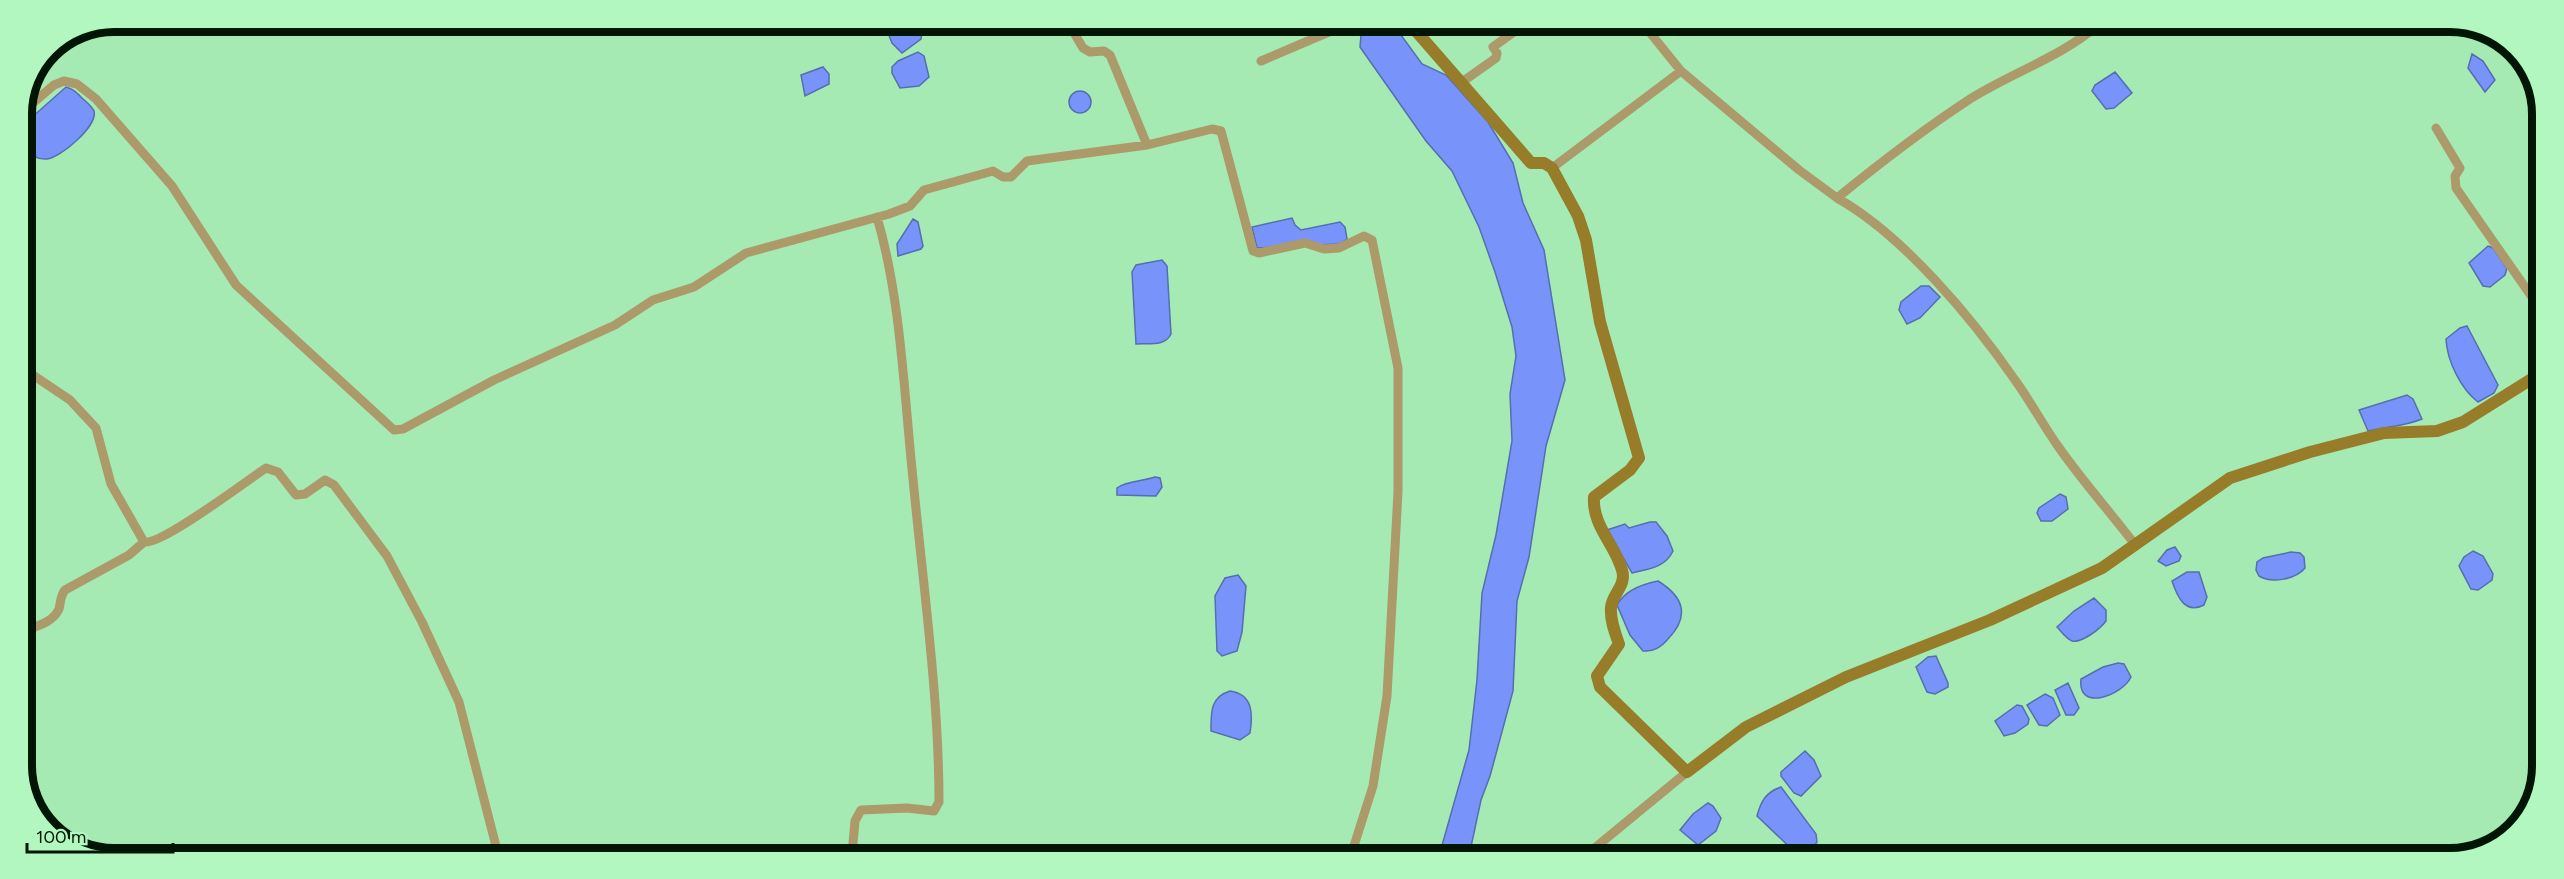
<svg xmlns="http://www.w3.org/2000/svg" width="2564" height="879" font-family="Figtree,sans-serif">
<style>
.water{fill:#7894fa;stroke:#546eb0;stroke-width:1.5}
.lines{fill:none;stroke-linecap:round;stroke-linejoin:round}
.street{stroke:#ac9a6a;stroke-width:9}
.secondary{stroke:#977c2a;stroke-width:12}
.rim{fill:none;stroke:#001504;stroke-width:8}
</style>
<rect width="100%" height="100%" fill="#a5eab3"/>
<path class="water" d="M884,23H923L921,39L902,53L892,43Z
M1362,24H1393L1422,64L1446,75L1488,122L1513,163L1523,203L1544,250L1565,380L1546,446L1529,557L1517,601L1513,691L1490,776L1481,800L1469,856H1439L1469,750L1477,680L1482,593L1496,535L1512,441L1510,394L1516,356L1512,327L1495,272L1479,227L1452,171L1426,141L1360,47Z
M918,52L924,56L929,77L919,86L900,88L892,73V67L898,61Z
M2472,54L2483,61L2495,80L2485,92L2468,68Z
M823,67L829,74V84L805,96L801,75Z
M2115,72L2132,93L2114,108L2106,109L2092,91L2095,85Z
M66,87C73,89 76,92 81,97C85,101 92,106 94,111C98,126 60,158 47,159C37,160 29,154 21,148V127Z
M1069 102a11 11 0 1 1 22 0a11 11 0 1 1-22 0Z
M1292,218L1295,225L1301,230L1340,222L1345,227L1347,239L1340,244L1257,248L1252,227Z
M913,219L918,222L923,246L921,249L898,256L897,244Z
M2488,246L2493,248L2507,268L2505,275L2490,287L2483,286L2469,263Z
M1162,260L1167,266L1171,334C1165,347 1148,343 1136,344L1132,272L1136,265Z
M1921,286H1929L1940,297L1920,318L1907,324L1899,310L1901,302Z
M2467,326L2498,385L2494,393L2478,402C2461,389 2447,361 2446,339L2460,328Z
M2407,395L2413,399L2422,419C2406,426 2385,427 2368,431L2359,410Z
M1155,477L1160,478L1162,487L1156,496L1117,495V488C1125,481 1144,481 1155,477Z
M2060,494L2066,497L2068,509L2052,521H2041L2037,513L2039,508Z
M1650,522H1656L1667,536L1673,551C1665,568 1648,569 1632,573L1607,530L1625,524L1629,528Z
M2175,547L2181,556L2179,561L2166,566L2158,561L2167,550Z
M2473,551L2483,556L2493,574L2492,580L2478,590L2471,589L2459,566L2464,557Z
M2291,552L2300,553L2304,557L2305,568C2296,579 2272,584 2259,576L2256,570L2257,562L2263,558Z
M2187,572H2199L2207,597L2204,605C2185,615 2177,596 2172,581Z
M1238,575L1246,586L1242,632L1237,651L1222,656L1217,651L1215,596L1225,578Z
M1658,581C1684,597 1690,616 1668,639C1661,647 1654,652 1643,651L1630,635L1617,605C1625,590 1643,584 1658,581Z
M2094,598L2106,610V621C2100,629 2082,643 2072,641C2066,639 2061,631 2057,627L2074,611Z
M1936,656L1948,683V687L1935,694L1927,692L1916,667L1928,657Z
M2118,663L2124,664L2131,677C2122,696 2077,712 2081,679L2103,667Z
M2068,683L2079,708L2074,715H2066L2055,690Z
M1230,691C1253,694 1253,714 1250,733L1240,740L1211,731C1211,713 1210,697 1230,691Z
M2045,694L2053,698L2060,715L2047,726L2039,725L2027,705Z
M2017,705L2022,706L2029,719L2028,724L2015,733L2004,736L1995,721Z
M1805,751L1814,760L1821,776L1801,796L1794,793L1781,776V772Z
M1781,787L1816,834L1817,842C1811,850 1808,856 1798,855L1757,816C1761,801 1766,792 1781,787Z
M1708,803L1713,806L1721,818L1716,831L1698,845L1680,830L1693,814Z"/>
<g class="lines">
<path class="street" d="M1068,23L1083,48L1090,52L1104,51L1110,55L1147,145
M1643,24L1681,71
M1261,61L1350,23
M1462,82L1496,58L1497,53L1493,47L1525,24
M21,113L54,85L64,81L77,84L96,99L172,186L236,285L394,430L403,429L494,380L615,325L653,300L694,287L746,253L889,214L910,206L924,190L993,171L1003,177H1011L1027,161L1147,145L1212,129L1221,131L1253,251L1259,253L1305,243L1324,249L1339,248L1364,236L1372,240L1398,368V492L1387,696L1373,786L1352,852L1348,856
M2436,128L2460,168L2455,176L2456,188L2541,310
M1552,168L1681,71L1799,170L1837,198C1880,163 1924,129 1970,99C2011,73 2061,57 2098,25
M1837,198C1903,235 1972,318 2015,380C2031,402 2044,427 2060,449C2084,483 2111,513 2136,546
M21,367L70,400L96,428L111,484L144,542C161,546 246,481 266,468L278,472L296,495L305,494L325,480L334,485L387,556L422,622L459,702L498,854
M21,632C34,627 53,623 59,609C61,602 60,596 65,590L129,555L144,542
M852,855L855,821L861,810L907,808L934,811L939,802C939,697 923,584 913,479C904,394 901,299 877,217
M1585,856L1687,772"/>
<path class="secondary" d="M1410,24L1531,163H1544L1552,168L1578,216L1586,240L1600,322L1639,458L1630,470L1594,497C1592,526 1615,544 1622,570C1627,586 1611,595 1611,608C1610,620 1615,633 1619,644L1597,676L1600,687L1687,772L1746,727L1846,677L1990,620L2102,568L2230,478L2310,452L2384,433L2437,431L2463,422L2541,373"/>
</g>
<path d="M0 0H2564V879H0ZM114 32H2450A82 82 0 0 1 2532 114V766A82 82 0 0 1 2450 848H114A82 82 0 0 1 32 766V114A82 82 0 0 1 114 32Z" fill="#b1f7bf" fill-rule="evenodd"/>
<path class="rim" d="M114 32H2450A82 82 0 0 1 2532 114V766A82 82 0 0 1 2450 848H114A82 82 0 0 1 32 766V114A82 82 0 0 1 114 32Z"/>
<path d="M27 843v9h146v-9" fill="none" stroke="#001504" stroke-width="3"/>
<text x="36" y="843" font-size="18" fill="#001504" stroke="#b1f7bf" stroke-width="4.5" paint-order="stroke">100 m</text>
</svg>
